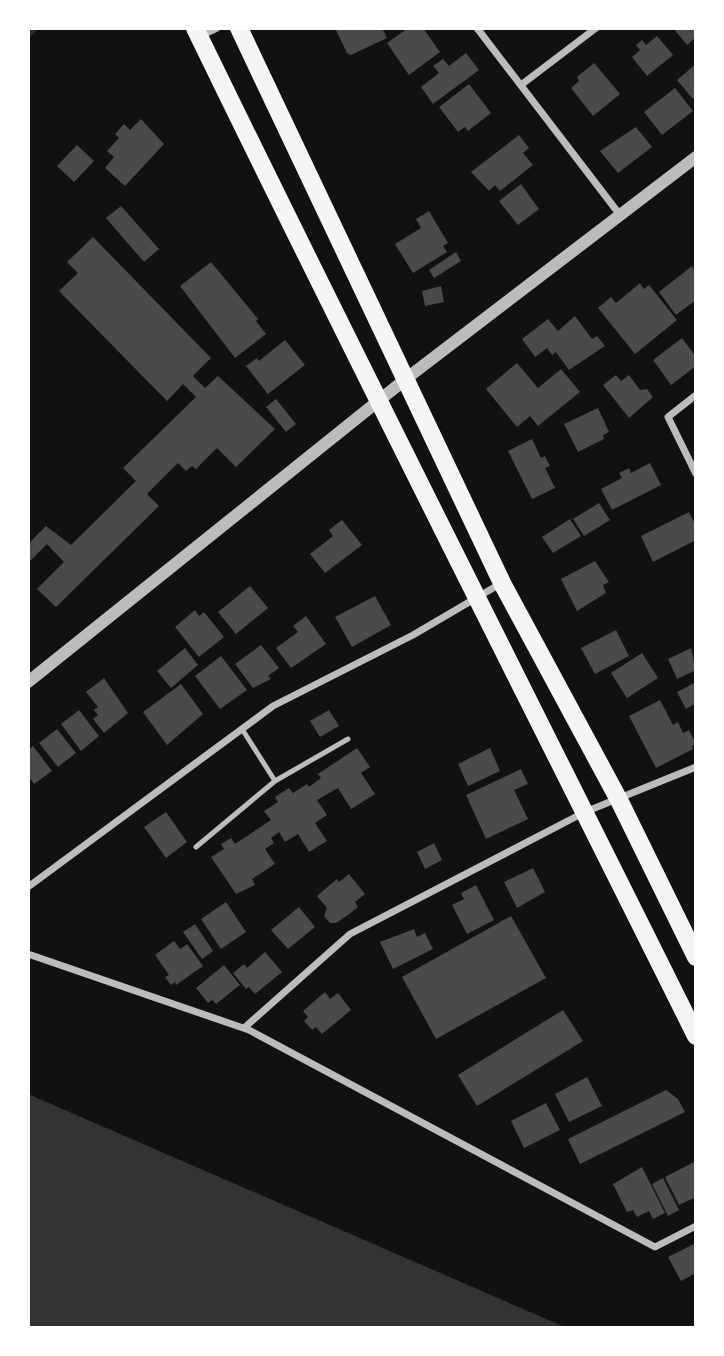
<svg xmlns="http://www.w3.org/2000/svg" width="724" height="1356" font-family="Literata,serif">
<style>
.water{fill:#333}
.lines{fill:none;stroke-linecap:round;stroke-linejoin:round}
.stream{stroke:#333;stroke-width:7}
.building{fill:#4a4a4a}
.service{stroke:#bcbcbc;stroke-width:5}
.minor{stroke:#bcbcbc;stroke-width:7}
.tertiary{stroke:#bcbcbc;stroke-width:12}
.primary{stroke:#f5f5f5;stroke-width:18}
</style>
<rect width="100%" height="100%" fill="#111"/>
<path class="water" d="M28,1094L567,1328H28Z"/>
<g class="lines">
<path class="stream" d="M28,34L34,28"/>
</g>
<path class="building" d="M335,28H382L387,38L351,55L347,53Z
M408,28H423L440,52L409,75L387,43Z
M673,28H696V37L687,45Z
M657,36L673,55L647,76L632,57L640,50L636,45L642,40L646,45Z
M466,53L479,70L433,104L421,87L439,73L433,66L443,59L449,66Z
M594,63L620,94L593,116L571,88L579,81L577,77Z
M696,64V96L693,99L677,80Z
M469,84L491,113L468,131L465,127L458,132L439,107Z
M675,88L693,111L662,135L644,112Z
M141,119L164,144L125,186L105,168L114,157L107,151L119,138L115,134L124,124L130,130Z
M636,127L652,147L618,173L600,151Z
M519,135L529,148L523,153L533,165L500,191L495,185L489,191L471,172Z
M77,145L94,161L74,182L57,166Z
M521,184L539,209L518,225L499,201Z
M121,206L159,249L144,262L106,218Z
M429,211L448,243L443,246L447,252L413,273L395,244L421,228L416,219Z
M93,237L211,358L193,376L205,388L218,376L275,429L236,467L217,448L196,469L192,466L186,471L178,463L147,494L159,506L56,607L37,589L64,562L47,544L28,563V544L46,526L71,545L136,481L123,468L196,397L183,384L167,401L59,291L78,273L67,262Z
M456,252L461,261L434,278L429,270Z
M211,262L258,319L256,321L266,334L235,358L180,286Z
M692,266L696,272V300L676,315L659,292Z
M640,283L644,289L649,285L677,320L635,354L598,308L611,297L616,303Z
M441,286L444,302L425,306L422,291Z
M575,316L592,339L597,336L605,346L569,370L556,352L552,355L547,348L535,357L522,339L548,319L558,331Z
M682,338L696,357V366L671,385L653,360Z
M285,340L305,365L268,394L246,366L257,358L259,361Z
M517,363L538,388L561,369L580,392L538,426L530,416L517,427L486,389Z
M616,375L621,381L629,375L640,390L647,389L653,397L629,418L603,385Z
M276,399L296,424L286,432L266,407Z
M598,408L609,432L603,435L604,439L578,452L564,424Z
M532,439L541,458L545,456L550,466L545,468L555,488L532,499L508,451Z
M650,463L661,485L612,510L601,489L622,478L619,473L629,468L631,473Z
M599,503L610,520L584,536L573,519Z
M689,512L696,526V540L653,562L641,536Z
M570,519L581,536L553,553L542,537Z
M342,520L362,545L325,573L310,554L333,536L329,530Z
M595,561L609,582L603,585L606,593L577,611L561,579Z
M250,586L268,608L236,634L218,612Z
M375,596L391,625L352,647L335,617Z
M195,610L199,616L204,612L224,637L199,657L175,627Z
M306,616L326,644L291,668L276,648L298,632L293,626Z
M616,630L629,656L595,674L581,648Z
M261,645L279,668L268,676L271,679L253,688L235,664Z
M185,648L198,665L171,688L157,671Z
M691,648L696,670L677,679L668,659Z
M642,653L658,678L627,698L611,673Z
M221,656L247,690L220,709L195,676Z
M104,678L128,713L104,733L93,719L98,715L94,710L98,707L86,692Z
M696,682V703L686,709L677,692Z
M181,684L203,714L167,745L143,712Z
M660,700L673,725L678,722L683,733L689,730L696,744L692,746L693,749L656,768L629,716Z
M79,710L99,736L81,751L61,724Z
M329,710L339,726L320,737L310,721Z
M57,729L76,753L58,767L39,743Z
M33,746L52,771L34,784L28,776V750Z
M357,748L370,767L361,773L375,794L351,809L338,788L317,800L327,815L315,823L327,841L309,852L298,834L285,842L279,832L271,838L274,843L265,849L275,864L252,879L255,885L236,894L211,857L224,849L221,844L231,838L235,844L271,820L264,811L278,802L275,797L289,788L293,793L307,784L309,787L321,778L318,774Z
M490,748L500,771L468,786L458,764Z
M521,769L528,784L514,790L528,819L486,839L466,795Z
M166,812L187,842L166,858L144,827Z
M434,843L442,860L425,869L417,852Z
M533,868L545,892L517,908L504,882Z
M349,874L365,894L355,902L358,907L348,915L336,923H330L324,916L327,908L317,896L337,879L339,882Z
M476,885L494,920L467,934L452,905L464,899L461,893Z
M226,902L246,932L221,949L201,919Z
M299,907L315,927L288,949L271,930Z
M511,916L546,978L436,1039L402,977Z
M195,924L213,951L202,959L183,932Z
M414,929L417,937L425,933L433,949L393,969L380,942Z
M174,941L180,949L187,944L203,966L176,985L175,982L171,985L165,977L169,975L155,955Z
M265,952L282,972L255,994L249,987L246,989L233,973L244,964L247,968Z
M224,965L240,985L216,1004L212,1000L208,1003L196,988Z
M325,992L330,999L338,993L351,1010L322,1034L316,1027L312,1030L304,1021L308,1017L303,1011Z
M563,1010L583,1041L477,1106L458,1075Z
M587,1077L602,1106L569,1122L555,1094Z
M666,1090L678,1099L685,1112L580,1164L568,1139Z
M546,1103L560,1130L524,1148L511,1121Z
M696,1161V1197L679,1205L665,1177Z
M642,1167L665,1213L653,1219L649,1211L637,1217L633,1210L627,1212L613,1184Z
M663,1178L679,1210L668,1216L652,1184Z
M696,1243V1273L681,1281L668,1257Z"/>
<g class="lines">
<path class="service" d="M242,729L275,781
M196,847L275,781L348,739"/>
<path class="minor" d="M477,28L620,215
M200,36L217,28
M521,85L596,28
M696,395L668,417L696,474
M28,887L273,706L413,635L500,584
M28,954L249,1030L655,1247L696,1226
M244,1028L350,934L585,812L696,767"/>
<path class="tertiary" d="M28,682L407,378L696,157"/>
<path class="primary" d="M195,28C359,366 529,700 696,1036
M239,28L502,583L619,800L696,957"/>
</g>
<rect width="724" height="1356" fill="none" stroke="#ffffff" stroke-width="60"/>
</svg>
